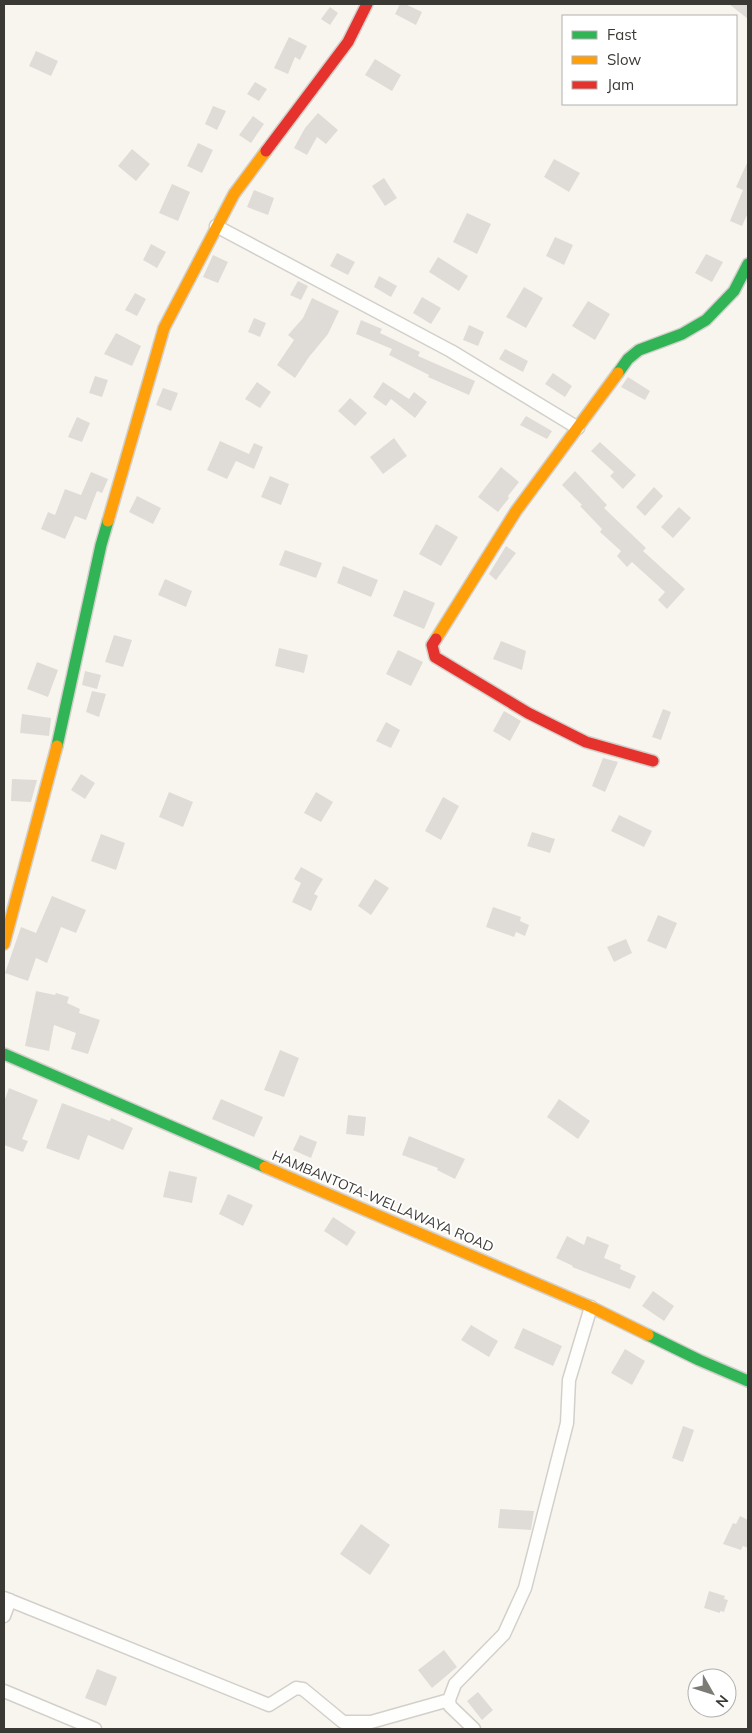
<svg xmlns="http://www.w3.org/2000/svg" width="752" height="1733" font-family="Mulish,sans-serif">
<style>
.building{fill:#dfdcd7}
.lines{fill:none;stroke-linecap:round;stroke-linejoin:round}
.street-casing{stroke:#d3d0cb;stroke-width:15}
.fast-casing{stroke:#d3d0cb;stroke-width:14}
.slow-casing{stroke:#d3d0cb;stroke-width:14}
.jam-casing{stroke:#d3d0cb;stroke-width:14}
.street{stroke:#fefefc;stroke-width:12}
.fast{stroke:#30b455;stroke-width:11}
.slow{stroke:#ff9f0a;stroke-width:11}
.jam{stroke:#e5322d;stroke-width:11}
.labels{text-anchor:middle;dominant-baseline:central;stroke-width:4;stroke-linejoin:round;paint-order:stroke}
.street-label{font-size:14px;fill:#3b3934;stroke:#fff}
</style>
<rect width="100%" height="100%" fill="#f8f5ee"/>
<path class="building" d="M400,4H405L422,12L416,25L395,14Z
M729,4H748V19Z
M330,7L338,13L330,25L321,19Z
M289,37L307,46L300,60L295,57L288,74L274,68Z
M36,51L58,61L51,76L29,66Z
M375,59L401,75L392,91L365,75Z
M255,82L267,89L259,101L247,94Z
M213,106L226,111L217,130L205,124Z
M318,113L338,130L326,144L317,137L307,155L294,148L305,128Z
M253,116L264,124L251,143L239,135Z
M198,143L213,150L202,173L187,166Z
M132,149L150,164L136,181L118,166Z
M554,159L580,173L569,192L544,177Z
M748,161V213L742,226L730,221L743,190L736,187Z
M384,178L397,198L385,206L372,186Z
M172,184L190,192L178,221L159,213Z
M254,190L274,198L268,215L247,207Z
M467,213L491,224L477,254L453,242Z
M555,237L573,245L564,265L546,256Z
M151,244L166,252L157,268L143,260Z
M337,253L355,262L348,275L330,266Z
M706,254L723,262L712,282L695,273Z
M213,255L228,262L218,283L203,277Z
M438,257L468,276L459,291L429,272Z
M379,276L397,286L391,297L374,287Z
M298,281L308,286L301,300L290,295Z
M524,287L543,298L526,328L506,317Z
M135,293L146,299L137,316L125,310Z
M422,297L441,308L431,324L413,313Z
M312,298L339,311L328,334L309,357L295,378L277,365L294,340L288,335L303,318Z
M588,301L610,314L595,340L572,326Z
M254,318L266,323L260,337L248,332Z
M361,320L382,329L380,333L420,352L418,356L475,381L469,395L428,377L429,375L389,355L392,349L356,334Z
M469,325L484,332L478,346L463,340Z
M116,333L141,346L132,366L104,354Z
M505,349L528,361L523,372L499,359Z
M553,373L572,386L565,397L545,384Z
M95,376L108,380L102,397L89,393Z
M628,377L650,391L645,400L621,387Z
M257,382L271,392L260,408L245,399Z
M383,382L409,399L414,392L427,402L415,418L391,399L386,406L373,397Z
M163,388L178,393L171,411L156,405Z
M350,398L367,413L355,426L338,411Z
M526,416L552,431L547,439L520,425Z
M77,417L90,423L82,442L68,437Z
M394,438L407,456L383,474L370,457Z
M220,441L249,454L254,443L263,447L254,469L236,461L227,479L207,470Z
M600,442L636,475L623,489L610,476L614,472L591,451Z
M501,467L519,482L508,496L509,498L498,512L478,497Z
M575,471L607,505L604,508L646,548L643,551L685,589L667,609L658,600L665,592L632,562L627,567L617,556L621,551L600,532L602,529L580,506L582,505L562,485Z
M91,472L108,479L102,493L97,491L86,520L75,516L65,539L41,529L48,512L55,515L65,489L81,495Z
M270,476L289,484L281,505L261,497Z
M654,487L663,496L645,516L636,507Z
M137,496L161,508L153,524L129,512Z
M679,507L691,518L673,538L661,527Z
M436,524L458,537L441,566L419,554Z
M506,546L516,553L496,580L489,574Z
M285,550L322,563L316,578L279,565Z
M343,566L378,580L371,597L337,583Z
M165,579L192,591L186,607L158,595Z
M404,590L435,603L424,629L393,616Z
M114,635L132,640L123,667L105,662Z
M501,641L526,651L522,670L493,659Z
M279,648L308,655L304,673L275,666Z
M398,650L423,662L411,686L386,674Z
M37,662L58,670L48,697L27,689Z
M85,671L101,675L97,689L82,685Z
M92,691L106,694L99,717L86,712Z
M663,709L671,712L661,740L652,737Z
M504,711L521,721L510,741L493,731Z
M22,714L51,718L49,736L20,733Z
M386,722L400,730L391,748L376,741Z
M603,758L618,762L605,792L592,786Z
M81,774L95,783L85,799L71,790Z
M12,779L37,780L31,802L11,801Z
M169,792L193,802L183,827L159,817Z
M316,792L333,802L321,822L304,813Z
M443,797L459,806L441,840L425,831Z
M619,815L652,831L644,847L611,831Z
M532,832L555,839L550,853L527,846Z
M101,834L125,843L116,870L91,861Z
M301,867L323,879L314,894L318,896L311,911L292,902L301,883L294,879Z
M375,879L389,888L371,915L358,906Z
M52,896L86,910L76,933L61,927L47,963L36,958L28,981L5,973L21,927L36,933Z
M493,907L521,917L520,921L529,925L525,936L516,932L514,937L486,927Z
M658,915L677,923L666,949L647,941Z
M626,939L632,953L614,962L607,947Z
M36,991L55,995L56,993L69,997L67,1003L80,1009L79,1013L100,1020L88,1054L71,1049L76,1033L54,1025L49,1051L25,1046Z
M280,1050L299,1058L284,1097L264,1090Z
M9,1088L38,1100L22,1139L28,1141L23,1152L4,1145V1102Z
M221,1099L263,1117L254,1137L212,1119Z
M559,1099L590,1121L578,1139L547,1117Z
M62,1103L110,1121L111,1118L133,1128L123,1150L88,1135L79,1160L46,1148Z
M348,1115L366,1117L364,1136L346,1134Z
M300,1135L317,1142L311,1158L293,1150Z
M409,1136L465,1159L455,1179L437,1170L438,1168L402,1155Z
M169,1171L197,1177L192,1203L163,1197Z
M228,1194L253,1205L243,1226L219,1214Z
M333,1217L356,1232L347,1246L324,1231Z
M567,1236L584,1245L587,1236L609,1245L604,1258L621,1265L620,1269L636,1276L630,1289L572,1267L573,1266L556,1258Z
M653,1291L674,1306L664,1321L642,1306Z
M471,1325L498,1341L489,1357L461,1340Z
M523,1328L562,1346L553,1366L514,1348Z
M625,1349L645,1361L632,1385L611,1373Z
M683,1426L694,1430L683,1462L672,1458Z
M500,1509L534,1511L531,1530L498,1528Z
M740,1516L748,1520V1548L743,1546L741,1550L723,1544L733,1523L736,1524Z
M361,1524L390,1545L370,1575L340,1554Z
M709,1591L725,1596L724,1599L728,1600L724,1612L720,1611V1613L704,1608Z
M444,1650L457,1667L432,1688L418,1670Z
M97,1669L117,1677L106,1706L85,1698Z
M478,1692L493,1710L482,1720L467,1701Z"/>
<g class="lines">
<defs>
<path id="street" d="M216,226L451,351L578,428
M4,1598L269,1705L296,1688L303,1689L343,1722H371L449,1700
M4,1616L10,1600
M4,1691L95,1729
M474,1729L450,1706L449,1700L455,1684L504,1634L525,1588L567,1423L569,1380L591,1307"/>
<path id="fast" d="M618,373L628,359L639,350L682,334L706,320L734,291L748,264
M57,746L101,545L108,521
M4,1054L265,1167
M648,1335L699,1360L748,1381"/>
<path id="slow" d="M108,521L164,328L234,194L266,151
M436,639L516,511L618,373
M4,944L57,746
M265,1167L591,1307L648,1335"/>
<path id="jam" d="M266,151L348,42L367,4
M436,639L432,645L435,657L528,713L586,742L653,761"/>
</defs>
<use href="#street" class="street-casing"/>
<use href="#fast" class="fast-casing"/>
<use href="#slow" class="slow-casing"/>
<use href="#jam" class="jam-casing"/>
<use href="#street" class="street"/>
<use href="#fast" class="fast"/>
<use href="#slow" class="slow"/>
<use href="#jam" class="jam"/>
</g>
<g class="labels">
<g class="street-label">
<text transform="translate(383 1201) rotate(23)">HAMBANTOTA-WELLAWAYA ROAD</text>
</g>
</g>
<rect width="752" height="1733" fill="none" stroke="#3b3934" stroke-width="10"/>
<rect x="562" y="15" width="175" height="90" fill="#ffffff" stroke="#b1b0ae"/>
<rect x="572" y="31" width="25" height="8" fill="#30b455" stroke="#b1b0ae"/>
<text x="607" y="40" font-size="15" fill="#3b3934">Fast</text>
<rect x="572" y="56" width="25" height="8" fill="#ff9f0a" stroke="#b1b0ae"/>
<text x="607" y="65" font-size="15" fill="#3b3934">Slow</text>
<rect x="572" y="81" width="25" height="8" fill="#e5322d" stroke="#b1b0ae"/>
<text x="607" y="90" font-size="15" fill="#3b3934">Jam</text>
<g transform="translate(712 1693) rotate(129)"><circle r="24" fill="#ffffff" stroke="#b1b0ae"/>
<path d="M0-4L9 19L0 12L-9 19Z" fill="#7d7b75"/>
<text y="-8" font-size="14" font-weight="bold" text-anchor="middle" fill="#3b3934">N</text>
</g>
</svg>
